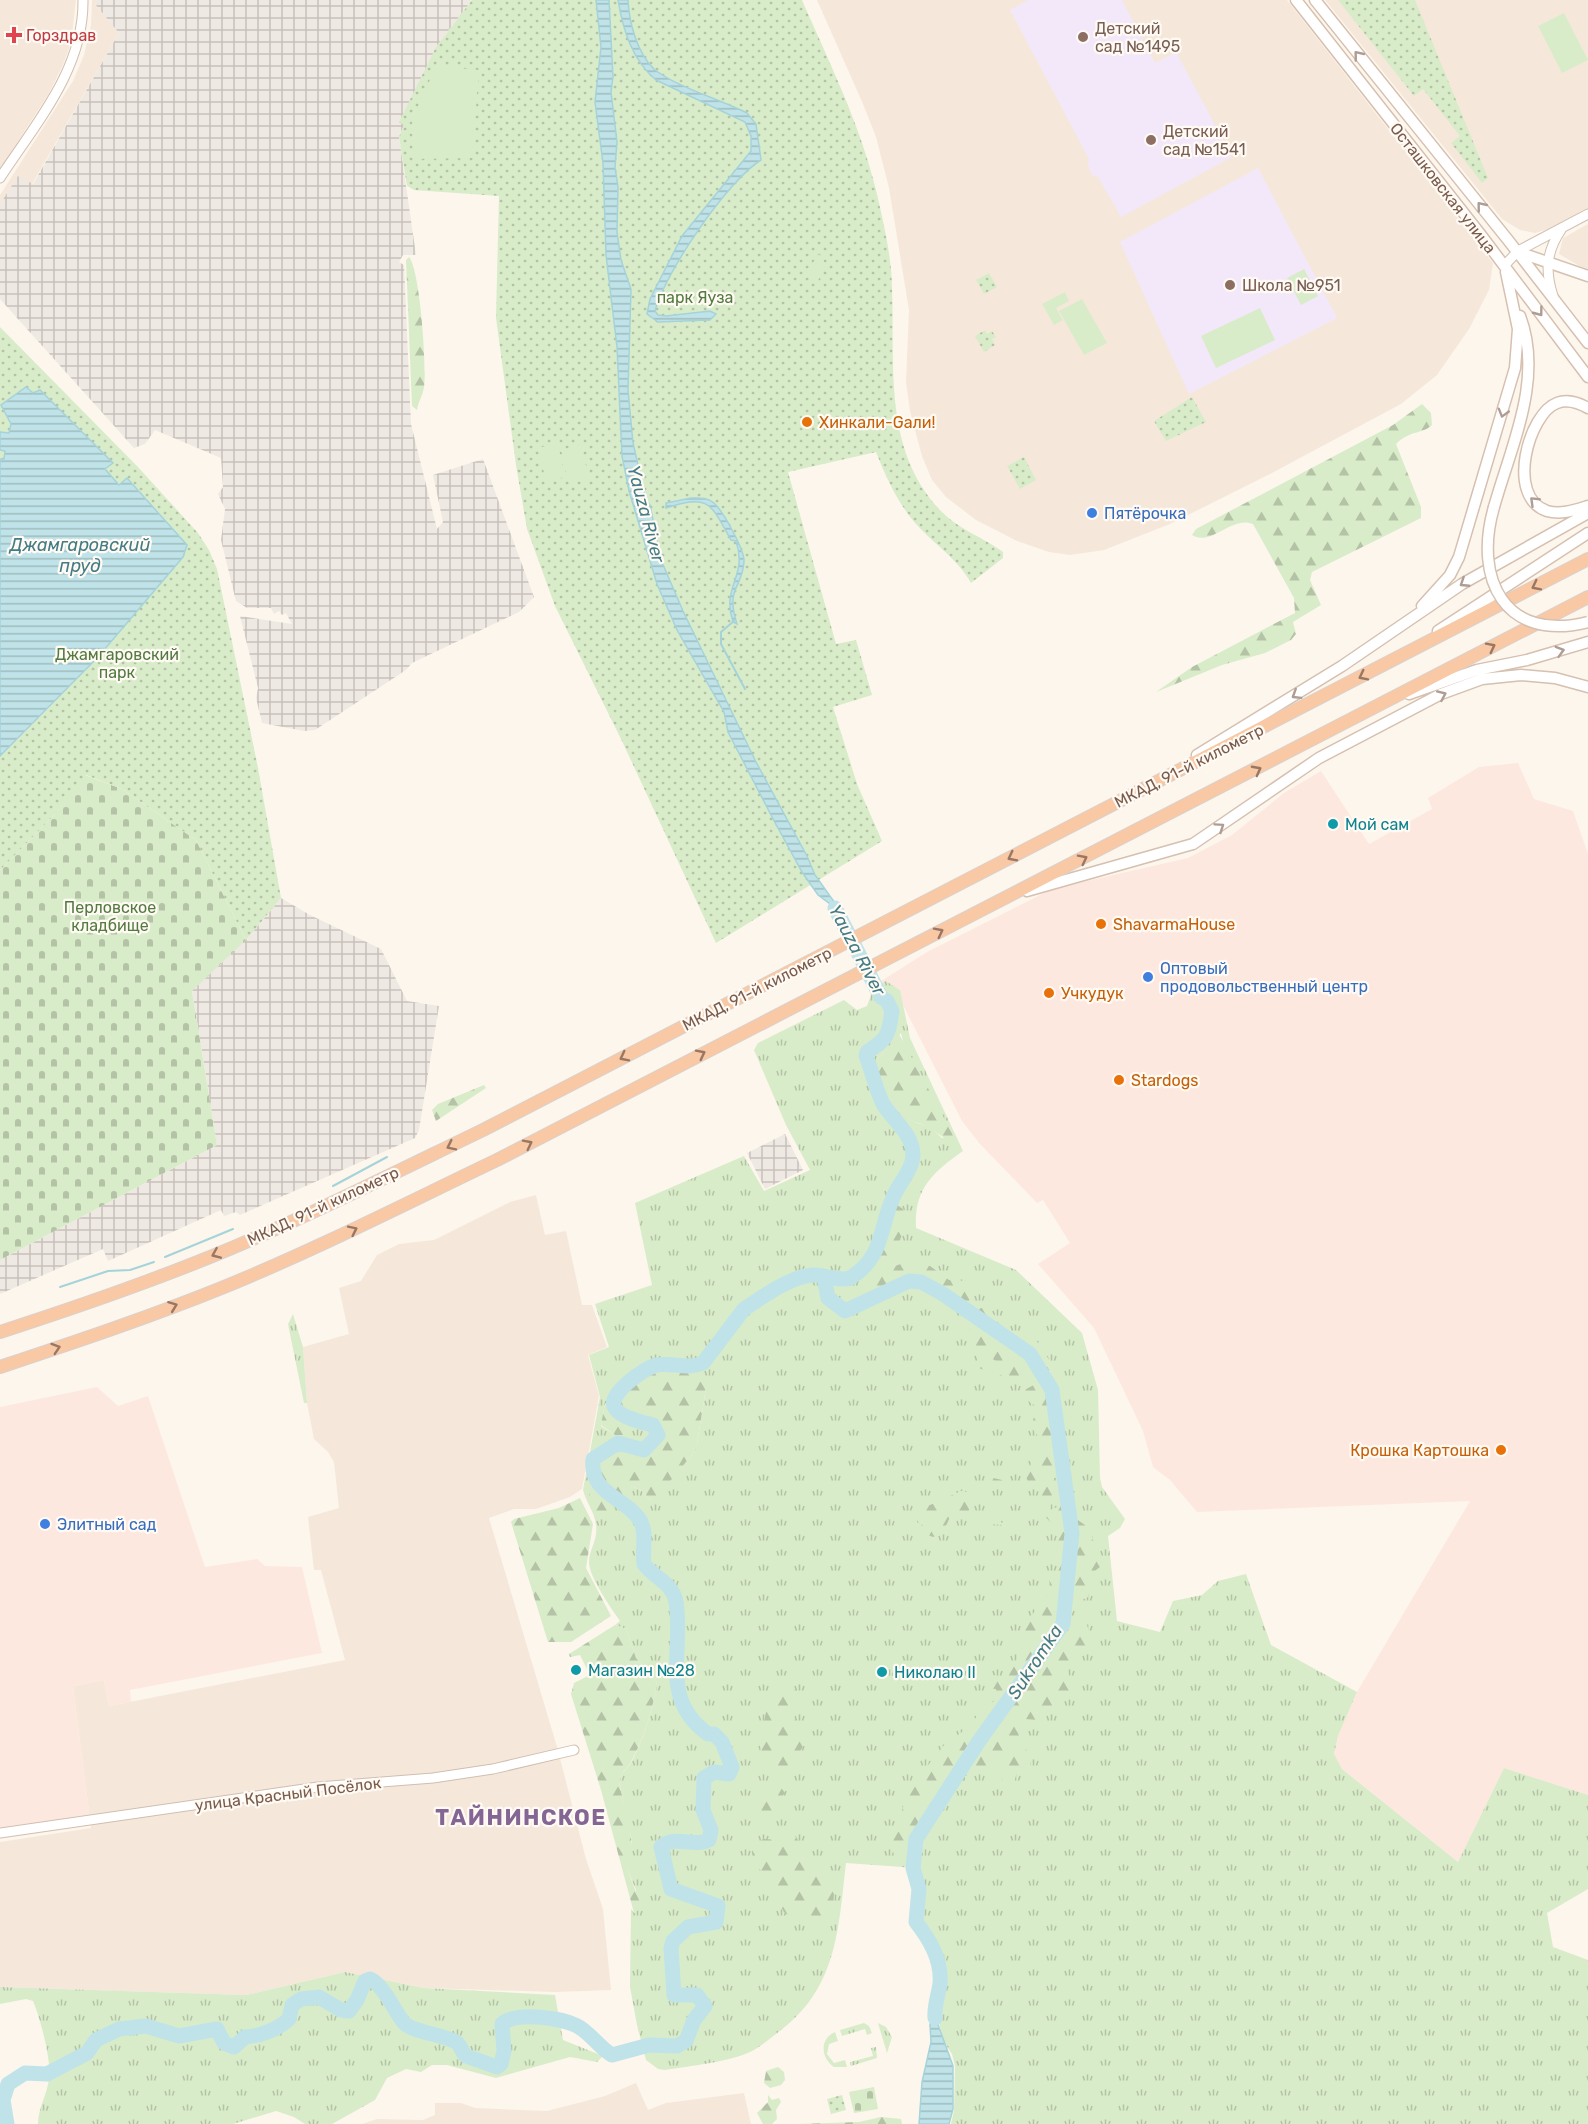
<svg xmlns="http://www.w3.org/2000/svg" width="1588" height="2124" font-family="Rubik,sans-serif">
<style>
.residential{fill:#f5e8da}
.commercial{fill:#fde8e0}
.industrial{fill:url(#industrial-grid)}
.education{fill:#f3e8fa}
.grass{fill:url(#grass-tufts);fill-rule:evenodd}
.forest{fill:url(#forest-firs)}
.cemetery{fill:url(#cemetery-stones)}
.park{fill:url(#park-dots)}
.pitch{fill:#d8ecc9}
.water{fill:url(#water-rules);stroke:#a5d3da;stroke-width:1.5}
.lines{fill:none;stroke-linecap:round;stroke-linejoin:round}
.stream{stroke:#a5d3da;stroke-width:2}
.river{stroke:#bfe3e8;stroke-width:15}
.tertiary-casing{stroke:#d1beb0;stroke-width:11}
.secondary-casing{stroke:#d6c0b0;stroke-width:13}
.trunk-casing{stroke:#dad1cd;stroke-width:14}
.tertiary{stroke:#fff;stroke-width:9}
.secondary{stroke:#fff;stroke-width:10}
.trunk{stroke:#f9c8a4;stroke-width:12}
.secondary-bridge-casing{stroke:#d6c0b0;stroke-width:13;stroke-linecap:butt}
.secondary-bridge{stroke:#fff;stroke-width:10}
.oneway{stroke:#af9d94}
.oneway2{stroke:#9a7763}
.health-dot{fill:#e0444e;stroke:#fffaf3;stroke-width:2}
.education-dot{fill:#8d6e63;stroke:#fffaf3;stroke-width:2}
.food-dot{fill:#e8710a;stroke:#fffaf3;stroke-width:2}
.shop-dot{fill:#3f7fe0;stroke:#fffaf3;stroke-width:2}
.culture-dot{fill:#0f9aa8;stroke:#fffaf3;stroke-width:2}
.labels{text-anchor:middle;dominant-baseline:central;stroke-width:4.5;stroke-linejoin:round;paint-order:stroke}
.education-label{font-size:16px;fill:#785e54;stroke:#fffaf3;text-anchor:start}
.health-label{font-size:16px;fill:#be3a42;stroke:#fffaf3;text-anchor:start}
.street-label{font-size:16px;fill:#7a5c4d;stroke:#fffaf3}
.park-label{font-size:16px;fill:#537a41;stroke:#fffaf3}
.food-label{font-size:16px;fill:#c56008;stroke:#fffaf3;text-anchor:start}
.shop-label{font-size:16px;fill:#366cbe;stroke:#fffaf3;text-anchor:start}
.culture-label{font-size:16px;fill:#0d838f;stroke:#fffaf3;text-anchor:start}
.water-label{font-size:18px;font-style:italic;fill:#437c86;stroke:#fffaf3}
.district-label{font-size:22px;font-weight:bold;letter-spacing:1.5px;fill:#846695;stroke:#fffaf3}
</style>
<defs>
<pattern id="industrial-grid" width="8" height="8" patternUnits="userSpaceOnUse" patternTransform="scale(1.5)"><rect width="8" height="8" fill="#efe9e4"/><path d="M0 4h8M4 0v8" fill="none" stroke="#c7c0bb"/></pattern>
<pattern id="grass-tufts" width="24" height="20" patternUnits="userSpaceOnUse" patternTransform="scale(1.5)"><rect width="24" height="20" fill="#d8ecc9"/><path d="M3 7l-1-3M5 7V3M7 7l1-3M15 17l-1-3M17 17v-4M19 17l1-3" fill="none" stroke="#b4c2a5"/></pattern>
<pattern id="forest-firs" width="22" height="20" patternUnits="userSpaceOnUse" patternTransform="scale(1.5)"><rect width="22" height="20" fill="#d8ecc9"/><path d="M5 1l3.5 6h-7zM16 11l3.5 6h-7z" fill="#b4c2a5"/></pattern>
<pattern id="cemetery-stones" width="16" height="16" patternUnits="userSpaceOnUse" patternTransform="scale(1.5)"><rect width="16" height="16" fill="#d8ecc9"/><path d="M2 7V4a2 2 0 0 1 4 0v3zM10 15v-3a2 2 0 0 1 4 0v3z" fill="#b4c2a5"/></pattern>
<pattern id="park-dots" width="8" height="8" patternUnits="userSpaceOnUse" patternTransform="scale(1.5)"><rect width="8" height="8" fill="#d8ecc9"/><path d="M2 2h.1M6 6h.1" fill="none" stroke="#b4c2a5" stroke-width="1.8" stroke-linecap="round"/></pattern>
<pattern id="water-rules" width="6" height="5" patternUnits="userSpaceOnUse" patternTransform="scale(1.5)"><rect width="6" height="5" fill="#bfe3e8"/><path d="M0 2.5h6" fill="none" stroke="#a0bbbe"/></pattern>
</defs>
<rect width="100%" height="100%" fill="#fdf6ec"/>
<path class="residential" d="M0,0H76L71,43L63,65L48,95L0,169Z
M92,0H97L95,4L119,33L32,184L18,177L0,204V195L73,81L84,55L91,25Z
M817,0H1287L1493,263L1489,290L1469,329L1437,375L1401,404L1270,474L1170,524L1104,550L1070,555L1049,552L1017,541L976,520L946,497L932,480L922,456L910,411L906,382L909,310L889,188L876,137L863,104Z
M1325,0H1588V209L1552,228L1535,233L1520,230L1502,219Z
M1588,224V271L1559,254L1563,238Z
M536,1195L545,1235L566,1231L582,1305H592L607,1347L588,1355L599,1396L582,1489L570,1497L536,1509H514L489,1518L557,1747L586,1859L603,1909L611,1990L555,1992L424,1988L345,1972L246,1995L0,1987V1842L91,1828L73,1686L104,1680L109,1706L345,1660L321,1570H314L308,1517L339,1508L334,1462L328,1452L314,1439L307,1403L303,1347L349,1334L339,1288L361,1281L377,1255L399,1244L434,1240L510,1202Z
M636,2083L648,2110L666,2103L744,2093L751,2124H362L377,2119L423,2120L435,2115V2103H461L475,2108L547,2111L605,2096Z"/>
<path class="commercial" d="M1518,763L1534,799L1573,811L1588,854V1795L1504,1768L1458,1862L1342,1769L1334,1755L1338,1736L1357,1692L1470,1501L1197,1512L1170,1480L1153,1467L1143,1431L1094,1328L1038,1264L1070,1243L1043,1200L1037,1203L980,1144L962,1121L900,999V990L886,981L875,985L927,952L1052,889L1188,858L1232,835L1284,793L1321,771L1369,844L1432,809L1428,798L1479,767Z
M97,1387L118,1406L148,1396L205,1567L257,1559L265,1566L302,1567L322,1653L130,1690L131,1702L109,1706L104,1680L73,1686L90,1819L0,1831V1407Z"/>
<path class="industrial" d="M97,0H472L436,47L399,137L416,255H403L399,262L404,265L411,424L437,529L443,522L433,475L483,459L534,597L519,612L412,663L406,670L315,730L304,731L262,723L256,698L258,688L240,616L292,624L286,613L282,615L279,611L274,614L271,608H247L236,601L221,540L225,509L218,494L223,487L221,458L155,430L145,444L134,448L0,299V204L18,176L33,184L119,33L95,4Z
M281,898L310,915L381,949L407,1001L439,1006L419,1130L415,1138L240,1215L236,1212L224,1216L221,1210L108,1261L103,1249L0,1294V1260L217,1145L192,990L246,940Z
M785,1134L803,1170L765,1189L747,1153Z"/>
<path class="education" d="M1029,0H1122L1155,63L1176,52L1232,157L1121,217L1098,177L1092,175L1088,165L1089,159L1010,10Z
M1258,168L1337,318L1189,394L1120,242Z"/>
<path class="grass" d="M886,981L900,990L910,1038L963,1151C932,1173 914,1189 916,1228L1016,1270L1082,1333L1098,1390L1100,1478L1102,1487L1125,1519L1120,1528L1108,1536L1117,1621L1160,1632L1173,1601L1202,1595L1218,1581L1246,1574L1271,1645L1357,1692L1338,1736L1334,1754L1342,1769L1458,1862L1504,1768L1588,1795V1889L1547,1913L1553,1947L1588,1960V2124H951L954,2110L955,2066L952,2054L944,2042L938,2019L941,1973L934,1941L920,1922L921,1890L916,1868L846,1863C838,1932 837,1990 776,2034C768,2040 759,2048 750,2052C729,2062 689,2066 665,2070L658,2069L646,2060L637,2025L630,1987L631,1909L634,1913L636,1890L628,1871L632,1841L619,1782C621,1771 629,1768 633,1759C645,1734 653,1709 657,1682L636,1658L626,1629L615,1625L620,1621C611,1608 589,1577 589,1562C589,1549 598,1541 596,1525C595,1513 586,1502 583,1490L600,1397L589,1355L609,1347L595,1304L652,1285L635,1203L744,1156L764,1191L810,1170L786,1125L754,1050L758,1043L844,1000L857,1010L867,1006L871,995L869,989ZM901,1033L905,1050L953,1135L942,1138L930,1127L911,1121L876,1059L887,1050ZM706,1388L696,1450L656,1497L650,1500L642,1491L632,1486L627,1494L619,1496L603,1480L619,1448L642,1454L661,1438L662,1430L655,1422L629,1413ZM605,1403L617,1418L628,1422L615,1435L601,1426Z
M293,1314L303,1347L307,1403H304L288,1324Z
M345,1972L424,1988L555,1995L563,2040L603,2056L597,2062L570,2057L496,2078L447,2065H432L421,2072L406,2069L387,2078L375,2100L332,2124H305L294,2117L276,2111L233,2124H38C38,2108 47,2095 49,2079C52,2062 40,2017 33,2001L26,1999L0,2004V1987L246,1995Z
M864,2023L869,2026L872,2033L867,2035L865,2029L842,2036L840,2030Z
M878,2023L886,2027L892,2037L887,2053Z
M835,2032L838,2041L829,2044L827,2054L834,2063L845,2060L847,2067H834C821,2058 819,2039 835,2032Z
M876,2047L877,2058L851,2066L850,2062L873,2056L871,2048Z"/>
<path class="forest" d="M409,257C420,269 427,368 424,387C423,395 418,402 417,410L412,406L406,260Z
M1422,404L1431,413L1432,425C1423,434 1410,430 1396,444L1421,507V518L1312,572L1310,580L1321,605L1293,622L1296,634L1291,640L1265,653L1222,665L1156,692L1192,667L1295,613L1294,598L1253,524C1232,515 1211,547 1192,535L1196,529L1393,425Z
M898,1032L953,1135L950,1141C934,1133 923,1119 903,1122C890,1105 873,1082 876,1059L887,1050Z
M484,1085L486,1088L436,1121L432,1110L438,1104Z
M894,1203L906,1211L902,1235L891,1262L861,1281L858,1277C884,1252 887,1238 894,1203Z
M912,1260L930,1266L949,1280L967,1281L973,1287L972,1299L965,1303C923,1273 917,1272 870,1295L866,1283L895,1266Z
M986,1306L1009,1331L1032,1335L1036,1340L1050,1361L1048,1376L1061,1394V1399L1050,1410V1420L1060,1433L1052,1445L1069,1460L1072,1471L1064,1477L1054,1478L1050,1510L1064,1504C1070,1508 1070,1512 1074,1516C1080,1524 1088,1524 1093,1533L1092,1539L1099,1547L1100,1567L1088,1576V1597L1064,1608L1067,1616L1087,1625L1092,1640L1087,1650L1073,1654C1064,1669 1069,1679 1078,1692L1075,1697L1044,1710L1039,1720L1025,1719L1022,1730L1018,1732C1022,1748 1028,1747 1031,1766L1017,1772L1014,1783L1004,1784L998,1769L993,1767L965,1776V1786L961,1790L946,1793L931,1832L911,1838L910,1848L903,1859L894,1855L891,1844L909,1789L945,1744L969,1727L982,1709L997,1699L996,1689L986,1688L985,1678L989,1674L1000,1677C1014,1669 1021,1651 1028,1638L1022,1630C1029,1611 1054,1601 1049,1578L1058,1570L1062,1560L1056,1545L1058,1529C1045,1517 1036,1510 1039,1492L1030,1486L1026,1477L1040,1439L1031,1427L1037,1407L1021,1396L1023,1391L1037,1383V1378L1027,1376L1015,1384L1003,1374L994,1378L990,1376L997,1362L993,1359L984,1370L979,1368L977,1349L966,1321L977,1310Z
M654,1369C678,1370 692,1366 706,1388L696,1450L657,1497L650,1500L642,1491L632,1486L627,1496C610,1495 598,1475 595,1460L619,1448L642,1454L661,1438L662,1430C649,1414 628,1418 616,1401L638,1380Z
M605,1403L617,1418L629,1422L623,1435H615L601,1425Z
M993,1478L1002,1480L1005,1486L1003,1490L991,1485L988,1481Z
M596,1484L611,1503L605,1517L599,1519L589,1494Z
M961,1491L967,1492C971,1499 971,1511 965,1517L951,1513C948,1523 944,1533 933,1537L928,1535L924,1526L917,1522L920,1506L925,1503L930,1505Z
M580,1498L593,1524L586,1568L611,1616L571,1642H548L511,1522L514,1519L559,1508Z
M986,1512L997,1515L1003,1525L987,1524L984,1519Z
M615,1625L626,1629L636,1658L657,1682C653,1709 645,1734 633,1758C629,1768 621,1771 619,1782C623,1804 640,1852 628,1871L642,1908L634,1913L601,1790L571,1694L574,1683L590,1675L580,1655L570,1657L569,1654Z
M783,1683H788C804,1692 792,1700 794,1714C795,1723 801,1733 806,1742L791,1765L770,1769L762,1762L760,1752L763,1728L768,1700Z
M778,1784L785,1793L772,1808L775,1824L769,1833L760,1828L750,1811L754,1800Z
M789,1833C805,1838 798,1856 808,1869L835,1872L833,1912L824,1918L798,1922L784,1912L762,1872L753,1862L752,1851L763,1839L780,1840Z
M778,2067L784,2072L785,2080L781,2085L770,2088L764,2083L766,2071Z
M768,2095L772,2100L779,2098L781,2102L776,2110L777,2119L772,2124H763L757,2113L768,2102Z
M881,2117L901,2119L902,2124H797L859,2122Z"/>
<path class="cemetery" d="M85,775L122,789L196,840L246,940L192,991L217,1145L0,1260V870L54,815Z
M874,2087L878,2109L854,2113L849,2092Z"/>
<path class="park" d="M472,0H802C829,62 860,124 876,190C883,221 892,257 892,289C895,366 883,448 939,509C957,529 983,537 1003,552V558L971,583C958,559 935,545 917,525C898,504 887,479 876,452L788,472L836,644L856,640L872,695L833,707L857,784L882,841L716,943L622,741L555,606L527,529L516,465L496,318L499,196L414,190L407,186L399,137L404,125L399,122L436,47Z
M1338,0H1415L1488,178L1482,183L1451,143L1460,136L1423,89L1414,96Z
M989,273L997,287L984,294L976,280Z
M0,327L137,466L198,533L209,550L217,569L258,768L281,898L246,940L196,840L122,789L86,775L54,815L0,870Z
M985,330L987,334L992,331L996,337L992,339L995,345L984,352L975,336Z
M1192,397L1206,422L1166,441L1154,421Z
M1024,457L1036,480L1020,489L1007,466Z
M842,2095L846,2110L831,2114L827,2099Z"/>
<path class="pitch" d="M1564,13L1588,60L1562,73L1538,26Z
M436,66L479,70L472,158L413,159L412,120Z
M819,254L827,266L817,282L805,274Z
M1304,269L1318,296L1301,305L1287,278Z
M1065,292L1069,301L1056,308L1063,320L1054,325L1042,304Z
M1082,299L1107,343L1084,355L1059,311Z
M1260,308L1275,340L1216,368L1201,336Z
M557,443L565,477L546,481L538,448Z
M581,445L589,478L569,483L561,450Z"/>
<path class="water" d="M596,0H609L613,77L611,92L617,142L615,167L618,187L617,232L621,260L631,289L628,390L633,443L646,500L650,505L661,560L683,611L756,762L807,856L815,875L840,910L846,924L839,928L830,904L818,895L802,872L772,817L728,732L724,712L677,630L657,584L629,491L622,456L617,347L606,255L603,163L595,102L601,47Z
M618,0H628C629,22 637,53 654,69C674,86 722,100 747,113L756,124L761,160C728,180 664,274 655,311L658,315L666,316L710,311L716,314L710,320L658,322L647,314L650,299L682,236L751,151V136L745,122L656,80C632,60 623,30 618,0Z
M26,387L33,393L40,390L113,463L105,469L119,485L127,478L187,545L183,557L98,657L0,756V459H4L5,451L0,450V432L9,433L11,424L1,405Z
M691,498C699,498 707,497 714,503C723,511 744,549 744,561C743,588 725,587 737,624L733,622C721,585 748,578 736,541L731,540C710,503 710,494 666,508V503Z
M936,1997V2019L953,2066V2109L949,2124H919L922,2082L931,2042L930,2025Z"/>
<g class="lines">
<path class="stream" d="M734,621L721,632V644L745,689
M333,1186L387,1157
M165,1257L233,1229
M60,1287L108,1271L130,1270L154,1262"/>
<path class="river" d="M824,1278L828,1298L845,1311L909,1281L921,1282L943,1294L1030,1354L1052,1390L1072,1533L1063,1624L979,1741L916,1839L913,1868L919,1889L916,1922C930,1940 942,1960 940,1984C938,1997 934,2005 935,2018
M7,2124L3,2100L8,2084L25,2073L47,2074L87,2053L96,2040L119,2029L146,2026L179,2036L217,2029L224,2043L234,2047L245,2037C260,2036 277,2030 289,2019L292,2005L301,1999L319,1997L341,2010L349,2011L357,2000L365,1981L370,1979C383,1984 395,2012 404,2023C412,2032 442,2034 456,2042C462,2046 461,2052 466,2056L497,2067L501,2064L504,2051L502,2024C516,2011 564,2018 579,2027C592,2035 600,2048 612,2055L649,2045L677,2046L686,2041L694,2020L705,2006L697,1995H674L671,1948L673,1941L688,1927L716,1922L718,1906L671,1889L661,1847C674,1834 694,1848 709,1840L711,1830L703,1810L704,1778L714,1772L729,1774L732,1767L722,1742L714,1734H708C659,1699 684,1652 676,1602C673,1583 654,1578 644,1564C642,1551 647,1534 641,1522C627,1497 589,1495 593,1459L618,1443L644,1450L658,1435L653,1425C642,1422 621,1418 615,1408C606,1395 645,1367 657,1365C672,1362 687,1370 703,1363L744,1309C763,1297 789,1277 812,1275C825,1274 837,1282 850,1278C883,1258 879,1231 892,1200C899,1180 921,1165 910,1141C904,1127 891,1117 883,1104C876,1090 872,1071 866,1056L867,1052C888,1038 888,1037 892,1011L887,1001L881,997L835,908"/>
<defs>
<path id="tertiary" d="M0,178C36,123 84,69 83,0
M1504,266L1518,251L1588,214
M1553,296C1545,271 1546,252 1561,230
M0,1833L318,1787L433,1778L493,1769L574,1750"/>
<path id="secondary" d="M1296,0L1481,235L1588,377
M1315,0L1508,240L1588,343
M1518,252L1588,276
M1588,408C1579,403 1567,399 1557,403C1529,413 1505,497 1547,511C1561,515 1575,510 1588,506
M1494,507C1511,446 1544,379 1520,316
M1422,606L1450,575L1459,557L1515,368L1518,329L1506,272
M1438,631L1588,533
M1409,694L1477,670L1527,660L1588,642
M1197,755L1342,666L1462,584L1588,513
M1027,891L1193,844L1319,758L1441,694L1482,679L1521,675L1555,678L1588,687"/>
<path id="trunk" d="M0,1332C71,1309 141,1285 210,1257C303,1219 392,1174 483,1130L1588,559
M0,1367C75,1342 150,1317 224,1287C317,1249 407,1203 497,1160L1588,597"/>
</defs>
<use href="#tertiary" class="tertiary-casing"/>
<use href="#secondary" class="secondary-casing"/>
<use href="#trunk" class="trunk-casing"/>
<use href="#tertiary" class="tertiary"/>
<use href="#secondary" class="secondary"/>
<use href="#trunk" class="trunk"/>
<defs>
<path id="secondary-bridge" d="M1494,507C1473,579 1505,643 1588,622"/>
</defs>
<use href="#secondary-bridge" class="secondary-bridge-casing"/>
<use href="#secondary-bridge" class="secondary-bridge"/>
</g>
<defs><path id="oneway-chevron" d="M-2-3.5L2.5 0L-2 3.5" fill="none" stroke-width="1.6" stroke-linecap="round" stroke-linejoin="round" transform="scale(1.5)"/></defs>
<g class="oneway">
<use href="#oneway-chevron" transform="translate(1358 55) rotate(-129)"/>
<use href="#oneway-chevron" transform="translate(1481 206) rotate(-129)"/>
<use href="#oneway-chevron" transform="translate(1539 312) rotate(53)"/>
<use href="#oneway-chevron" transform="translate(1503 413) rotate(106)"/>
<use href="#oneway-chevron" transform="translate(1534 501) rotate(-136)"/>
<use href="#oneway-chevron" transform="translate(1464 583) rotate(147)"/>
<use href="#oneway-chevron" transform="translate(1560 651) rotate(-16)"/>
<use href="#oneway-chevron" transform="translate(1296 695) rotate(148)"/>
<use href="#oneway-chevron" transform="translate(1442 695) rotate(-24)"/>
<use href="#oneway-chevron" transform="translate(1220 827) rotate(-34)"/>
</g>
<g class="oneway2">
<use href="#oneway-chevron" transform="translate(1536 586) rotate(153)"/>
<use href="#oneway-chevron" transform="translate(1491 647) rotate(-27)"/>
<use href="#oneway-chevron" transform="translate(1363 676) rotate(153)"/>
<use href="#oneway-chevron" transform="translate(1257 770) rotate(-28)"/>
<use href="#oneway-chevron" transform="translate(1012 857) rotate(153)"/>
<use href="#oneway-chevron" transform="translate(1083 859) rotate(-27)"/>
<use href="#oneway-chevron" transform="translate(939 932) rotate(-27)"/>
<use href="#oneway-chevron" transform="translate(701 1054) rotate(-27)"/>
<use href="#oneway-chevron" transform="translate(624 1057) rotate(153)"/>
<use href="#oneway-chevron" transform="translate(528 1144) rotate(-27)"/>
<use href="#oneway-chevron" transform="translate(451 1146) rotate(154)"/>
<use href="#oneway-chevron" transform="translate(353 1230) rotate(-26)"/>
<use href="#oneway-chevron" transform="translate(216 1254) rotate(157)"/>
<use href="#oneway-chevron" transform="translate(173 1306) rotate(-21)"/>
<use href="#oneway-chevron" transform="translate(56 1348) rotate(-18)"/>
</g>
<path class="health-dot" d="M11 26h6v6h6v6h-6v6h-6v-6h-6v-6h6z"/>
<g class="education-dot">
<circle cx="1083" cy="37" r="6"/>
<circle cx="1151" cy="140" r="6"/>
<circle cx="1230" cy="285" r="6"/>
</g>
<g class="food-dot">
<circle cx="807" cy="422" r="6"/>
<circle cx="1101" cy="924" r="6"/>
<circle cx="1049" cy="993" r="6"/>
<circle cx="1119" cy="1080" r="6"/>
<circle cx="1501" cy="1450" r="6"/>
</g>
<g class="shop-dot">
<circle cx="1092" cy="513" r="6"/>
<circle cx="1148" cy="977" r="6"/>
<circle cx="45" cy="1524" r="6"/>
</g>
<g class="culture-dot">
<circle cx="1333" cy="824" r="6"/>
<circle cx="576" cy="1670" r="6"/>
<circle cx="882" cy="1672" r="6"/>
</g>
<g class="labels">
<g class="education-label">
<text x="1095" y="28">Детский<tspan x="1095" dy="18">сад №1495</tspan></text>
<text x="1163" y="131">Детский<tspan x="1163" dy="18">сад №1541</tspan></text>
<text x="1242" y="285">Школа №951</text>
</g>
<g class="health-label">
<text x="26" y="35">Горздрав</text>
</g>
<g class="street-label">
<text transform="translate(1443 188) rotate(52)">Осташковская улица</text>
<text transform="translate(1189 766) rotate(-27)">МКАД, 91-й километр</text>
<text transform="translate(757 989) rotate(-27)">МКАД, 91-й километр</text>
<text transform="translate(323 1206) rotate(-25)">МКАД, 91-й километр</text>
<text transform="translate(288 1794) rotate(-7)">улица Красный Посёлок</text>
</g>
<g class="park-label">
<text x="695" y="297">парк Яуза</text>
<text x="117" y="654">Джамгаровский<tspan x="117" dy="18">парк</tspan></text>
<text x="110" y="907">Перловское<tspan x="110" dy="18">кладбище</tspan></text>
</g>
<g class="food-label">
<text x="819" y="422">Хинкали-Gали!</text>
<text x="1113" y="924">ShavarmaHouse</text>
<text x="1061" y="993">Учкудук</text>
<text x="1131" y="1080">Stardogs</text>
<text x="1489" y="1450" text-anchor="end">Крошка Картошка</text>
</g>
<g class="shop-label">
<text x="1104" y="513">Пятёрочка</text>
<text x="1160" y="968">Оптовый<tspan x="1160" dy="18">продовольственный центр</tspan></text>
<text x="57" y="1524">Элитный сад</text>
</g>
<g class="culture-label">
<text x="1345" y="824">Мой сам</text>
<text x="588" y="1670">Магазин №28</text>
<text x="894" y="1672">Николаю II</text>
</g>
<g class="water-label">
<text transform="translate(646 514) rotate(75)">Yauza River</text>
<text x="80" y="545">Джамгаровский<tspan x="80" dy="21">пруд</tspan></text>
<text transform="translate(857 950) rotate(62)">Yauza River</text>
<text transform="translate(1035 1662) rotate(-57)">Sukromka</text>
</g>
<g class="district-label">
<text x="521" y="1817">ТАЙНИНСКОЕ</text>
</g>
</g>
</svg>
